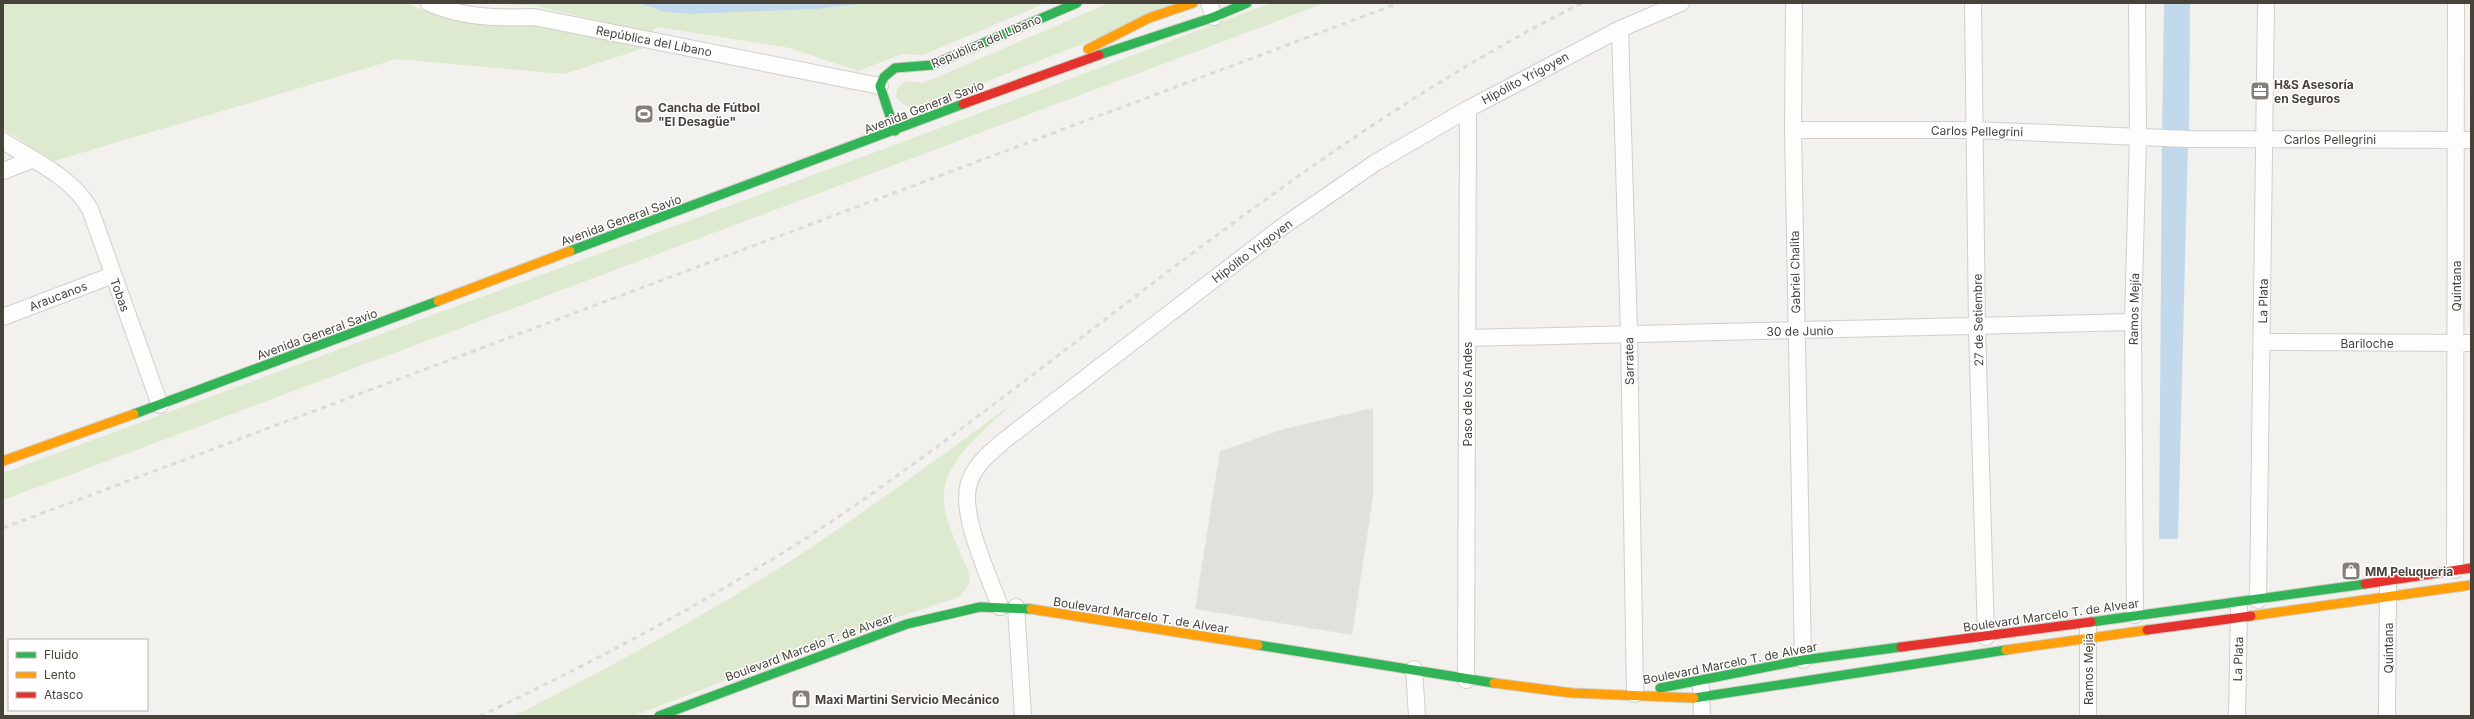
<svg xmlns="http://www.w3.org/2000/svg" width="2474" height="719" font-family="Inter,sans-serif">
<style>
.industrial{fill:#e2e0dc}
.green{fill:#deead0}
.water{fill:#c2d9eb}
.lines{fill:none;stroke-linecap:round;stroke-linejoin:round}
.street-casing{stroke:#d0cfcb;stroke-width:18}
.fast-casing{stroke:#d0cec5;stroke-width:11}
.slow-casing{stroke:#d0cec5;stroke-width:11}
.jam-casing{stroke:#d0cec5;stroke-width:11}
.street{stroke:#fdfdfc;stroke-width:16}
.fast{stroke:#30b455;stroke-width:9}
.slow{stroke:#ff9f0a;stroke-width:9}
.jam{stroke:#e5322d;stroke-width:9}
.rail{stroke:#dadad9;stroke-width:3;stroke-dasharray:5 5;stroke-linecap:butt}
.labels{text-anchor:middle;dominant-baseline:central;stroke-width:3;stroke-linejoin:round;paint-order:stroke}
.street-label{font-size:12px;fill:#48433a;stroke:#fff}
.poi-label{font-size:12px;font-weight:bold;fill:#48433a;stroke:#fff;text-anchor:start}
</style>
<rect width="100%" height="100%" fill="#f2f1ed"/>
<path class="industrial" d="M1373,408V497L1352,635L1195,609L1220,451L1284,429Z"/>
<path class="green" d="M3,3H407L424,11L455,19L500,26H544L654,45L564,74L397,59L54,161L3,129Z
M463,3H639L664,12L690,14L817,9L867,3H1046L923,55L902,54L858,71L790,48L657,27L650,33L531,5Z
M1109,3H1175L1100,37L927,105C915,108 903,108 896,97L897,89L905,81L923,83Z
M1271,3H1325L3,500V473L900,143Z
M1011,405C983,432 935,466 945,510C950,532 962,555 970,576L969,585L959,597L847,634L633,716H514C613,666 712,612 806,551C876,504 943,455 1011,405Z"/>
<path class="water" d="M639,3H867L817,9L690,14L664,12Z
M2164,3H2190L2189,134H2162Z
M2162,143H2188L2178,539H2159Z"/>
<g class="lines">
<defs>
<path id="street" d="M429,3C463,18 497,18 534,17L880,86
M1209,3L1214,17
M1794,3L1793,130L1803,660
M1973,3L1977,327L1986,637
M1620,29L1629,333L1635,694
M1793,130H1976L2188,139L2471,140
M3,141C33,160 72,177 90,209L160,405
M3,171L32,160
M3,317L113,275
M1467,338L2133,322
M2263,342L2471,343
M2455,570L2456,3
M2258,600L2266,3
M1000,607C989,576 959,514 969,483C975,464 991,452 1006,439L1282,227L1375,163L1468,109L1620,29L1681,3
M1016,607L1023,716
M2135,615L2133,322L2138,137L2137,3
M1414,669L1417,716
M1466,680L1468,109
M1701,688L1702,716
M2088,716V628
M2237,716L2239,608
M2387,716L2388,587"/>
<path id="fast" d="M1099,55L1214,17L1247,3
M895,131L880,86L884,77L895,68L932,65L1077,3
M570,251L963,104
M134,414L438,301
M2091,622L2365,584
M1258,645L1494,683
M1660,688L1803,660L1901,647
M1694,698L2006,650
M659,716L907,624L980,607L1031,609"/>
<path id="slow" d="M1088,49L1149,18L1193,3
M438,301L570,251
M3,461L134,414
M1031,609L1258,645
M2251,616L2471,585
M2006,650L2147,630
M1494,683L1572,693L1694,698"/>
<path id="jam" d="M963,104L1099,55
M2365,584L2471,568
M2147,630L2251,616
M1901,647L2091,622"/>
</defs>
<use href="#street" class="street-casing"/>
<use href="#fast" class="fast-casing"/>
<use href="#slow" class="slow-casing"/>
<use href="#jam" class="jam-casing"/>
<use href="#street" class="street"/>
<use href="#fast" class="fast"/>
<use href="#slow" class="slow"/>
<use href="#jam" class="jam"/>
<path class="rail" d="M3,528L1399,3
M480,716C621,649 760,574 887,483C1116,319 1329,129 1582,3"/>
</g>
<defs>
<symbol id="office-square" viewBox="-11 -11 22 22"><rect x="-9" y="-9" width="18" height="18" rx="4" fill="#848079" stroke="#fff"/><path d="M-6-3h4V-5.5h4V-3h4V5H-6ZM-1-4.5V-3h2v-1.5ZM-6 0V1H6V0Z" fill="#fff"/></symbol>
<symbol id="stadium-square" viewBox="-11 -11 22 22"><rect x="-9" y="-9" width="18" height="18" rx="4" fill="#848079" stroke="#fff"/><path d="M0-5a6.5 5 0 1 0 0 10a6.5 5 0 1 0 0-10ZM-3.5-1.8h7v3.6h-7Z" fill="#fff"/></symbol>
<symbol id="shop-square" viewBox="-11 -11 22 22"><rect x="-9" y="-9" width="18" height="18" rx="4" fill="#848079" stroke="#fff"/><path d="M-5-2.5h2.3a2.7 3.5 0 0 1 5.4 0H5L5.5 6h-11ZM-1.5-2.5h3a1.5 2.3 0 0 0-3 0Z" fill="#fff"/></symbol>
</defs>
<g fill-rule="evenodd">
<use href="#office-square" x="2249" y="80" width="22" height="22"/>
<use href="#stadium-square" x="633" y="103" width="22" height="22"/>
<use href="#shop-square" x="2340" y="560" width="22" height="22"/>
<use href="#shop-square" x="790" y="688" width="22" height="22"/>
</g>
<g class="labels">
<g class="street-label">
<text transform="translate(654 41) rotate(11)">República del Líbano</text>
<text transform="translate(986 41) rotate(-23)">República del Líbano</text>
<text transform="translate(1525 78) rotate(-28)">Hipólito Yrigoyen</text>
<text transform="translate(924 107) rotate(-21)">Avenida General Savio</text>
<text transform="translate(1977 131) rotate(1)">Carlos Pellegrini</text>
<text x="2330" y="139">Carlos Pellegrini</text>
<text transform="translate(621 220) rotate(-20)">Avenida General Savio</text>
<text transform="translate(1252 251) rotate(-37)">Hipólito Yrigoyen</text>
<text transform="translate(1795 272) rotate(-91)">Gabriel Chalita</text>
<text transform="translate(2456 286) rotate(-90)">Quintana</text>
<text transform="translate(120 295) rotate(70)">Tobas</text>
<text transform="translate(58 296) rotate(-21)">Araucanos</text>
<text transform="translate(2263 301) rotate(-89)">La Plata</text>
<text transform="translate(2134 309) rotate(-89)">Ramos Mejía</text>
<text transform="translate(1978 320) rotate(-91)">27 de Setiembre</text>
<text transform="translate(1800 331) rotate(-1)">30 de Junio</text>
<text transform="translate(317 334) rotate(-20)">Avenida General Savio</text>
<text x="2367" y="343">Bariloche</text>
<text transform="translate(1629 361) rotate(-91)">Sarratea</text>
<text transform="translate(1467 394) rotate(-90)">Paso de los Andes</text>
<text transform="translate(1141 615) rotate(9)">Boulevard Marcelo T. de Alvear</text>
<text transform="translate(2051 615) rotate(-8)">Boulevard Marcelo T. de Alvear</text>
<text transform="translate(809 647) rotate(-20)">Boulevard Marcelo T. de Alvear</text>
<text transform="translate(2388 648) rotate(-90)">Quintana</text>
<text transform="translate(2238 659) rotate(-88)">La Plata</text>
<text transform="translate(1730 663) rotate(-11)">Boulevard Marcelo T. de Alvear</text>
<text transform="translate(2088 669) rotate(-90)">Ramos Mejía</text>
</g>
<g class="poi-label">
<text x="2274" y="84">H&amp;S Asesoría<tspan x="2274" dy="14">en Seguros</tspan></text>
<text x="658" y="107">Cancha de Fútbol<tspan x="658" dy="14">"El Desagüe"</tspan></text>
<text x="2365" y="571">MM Peluqueria</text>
<text x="815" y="699">Maxi Martini Servicio Mecánico</text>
</g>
</g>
<rect width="2474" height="719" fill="none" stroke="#48433a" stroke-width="8"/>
<rect x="8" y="639" width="140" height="72" fill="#ffffff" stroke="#b6b4b0"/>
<rect x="16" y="652" width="20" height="6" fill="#30b455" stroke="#b6b4b0"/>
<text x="44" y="659" font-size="12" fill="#48433a">Fluido</text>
<rect x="16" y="672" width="20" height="6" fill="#ff9f0a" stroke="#b6b4b0"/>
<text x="44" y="679" font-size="12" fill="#48433a">Lento</text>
<rect x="16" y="692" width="20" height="6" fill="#e5322d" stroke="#b6b4b0"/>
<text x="44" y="699" font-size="12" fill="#48433a">Atasco</text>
</svg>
